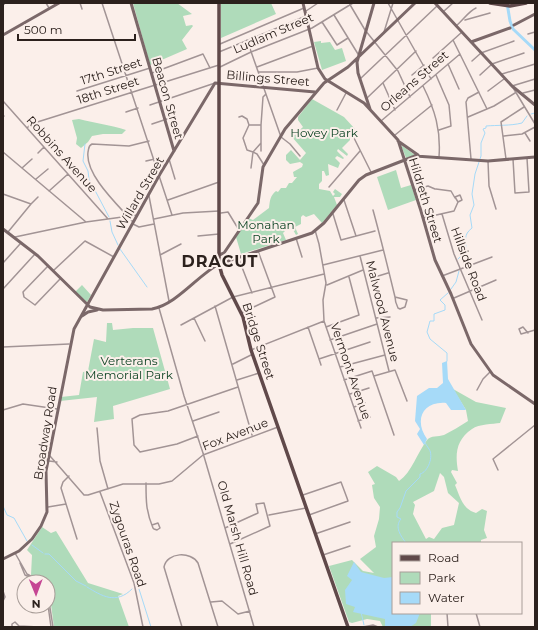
<svg xmlns="http://www.w3.org/2000/svg" width="538" height="630" font-family="Montserrat,sans-serif">
<style>
.green{fill:#afdbba;fill-rule:evenodd}
.water{fill:#a6daf8}
.lines{fill:none;stroke-linecap:round;stroke-linejoin:round}
.stream{stroke:#a6daf8;stroke-width:1}
.river{stroke:#a6daf8;stroke-width:3}
.street{stroke:#a29495;stroke-width:1.5}
.secondary{stroke:#7b6869;stroke-width:3}
.primary{stroke:#60494a;stroke-width:3.5}
.labels{text-anchor:middle;dominant-baseline:central;stroke-width:4;stroke-linejoin:round;paint-order:stroke}
.street-label{font-size:12px;fill:#2c211d;stroke:#fbefea}
.park-label{font-size:12px;fill:#0e4424;stroke:#fbefea}
.district-label{font-size:16px;font-weight:bold;letter-spacing:1px;fill:#2c211d;stroke:#fbefea}
</style>
<rect width="100%" height="100%" fill="#fbefea"/>
<path class="green" d="M133,3H177L192,14L183,16L186,26L192,25L193,26L182,40L187,49L150,65Z
M221,3H271L276,14L221,38Z
M321,41V43L330,42L335,50L342,48L346,61L322,70L314,42Z
M312,99L344,117L355,129L350,135V140L342,148L348,154L347,156L338,149L337,151L344,158L343,159L337,156L335,158L340,163L338,168L328,164L329,175L326,176L324,171H322V181L319,184V189L330,191L333,196L335,194L333,192L335,189L342,194L340,197H334L337,205L322,223L314,214L306,217L303,215L301,217V224L295,227L298,234L296,235L288,221L280,225L286,227L287,229L283,233L286,240L241,254L236,237L242,227L245,226L244,225L248,218L253,220L269,208C270,200 270,196 276,191L278,192L281,188H286L289,183H292L297,177H294L293,172L302,167L303,164L300,162L290,164L286,160V155L291,150L300,160L306,153L292,137L303,127L298,120V117Z
M79,119C95,123 111,125 126,130L122,134H103L92,136L88,142L81,148L76,144L77,138L72,120Z
M401,145L415,155L406,158Z
M396,170L401,188L411,185L416,200L388,210L377,177Z
M82,285L91,295L87,302L75,292Z
M107,323H112L113,330L133,328H153L170,389L113,406L114,419L94,422L97,397L60,401L61,397L79,395L83,372L88,371L94,339L106,342Z
M453,389L476,402L506,408L500,423C493,424 479,424 472,429C456,440 455,454 458,471L452,470L451,472L457,483L455,485C460,496 462,509 476,513L482,509L487,511L484,530L487,538L481,540V543H393V613H431V627H383L380,621L367,619L352,623L349,622L329,566L352,560L363,571L374,573L360,559L376,547L374,536L379,519L380,507L374,498L372,485L375,484L368,472L377,466L396,477L399,481C412,472 417,453 427,440C431,435 438,437 444,435C452,431 460,426 468,421L466,410ZM440,473L444,477L448,493L459,503L454,525L442,528L434,539L429,537L426,539L413,514L415,505L413,502L434,491Z
M42,527L51,533L56,531L88,583L123,594L118,596L129,627H54L48,582H44L31,575L32,555L27,550Z"/>
<path class="water" d="M447,361L448,379L466,410H451L446,403C422,401 414,421 427,439L424,445L417,434L420,429L415,421L417,396L429,388H437L443,383L442,363Z
M354,562L361,572L384,578L393,577V613H420L416,623L410,627H385V619L353,612L355,607L346,604L345,590L352,580L347,576Z"/>
<g class="lines">
<path class="stream" d="M531,114L535,113
M85,144L83,161L88,171L89,179L109,217
M110,221L112,232L118,245
M120,249L147,287
M458,259L466,251C466,240 463,235 472,228L470,215L474,205L472,194L475,174L481,156V143L485,133L483,129L486,128V126C497,125 510,126 522,123L527,116
M451,289L456,282L459,271
M447,361V353L430,339L427,332L430,321H434V314L445,310V305L440,300L448,293
M3,506L7,515L14,518L27,541
M406,543C401,536 394,527 401,519L397,517V512L400,508L406,491L420,477V474C428,472 434,456 429,449C428,447 426,445 425,443
M32,545L43,553
M45,554H49L76,581L86,586
M87,587C102,596 116,605 132,589
M139,589L151,627
M361,612L364,625"/>
<path class="river" d="M507,3L510,21L513,29L535,50"/>
<path class="street" d="M46,3L49,8
M80,3L82,9
M102,3L172,215
M349,3L365,30L398,71L410,97
M388,3L431,79
M306,11L318,3
M444,11L453,3
M334,15L358,54
M465,20L490,13
M322,22L337,45L348,38
M457,25C463,20 469,11 476,8
M384,32L393,3
M528,34L535,32
M247,40L281,137L290,144L300,156
M453,40L487,109
M220,44L304,8
M219,52L306,16
M433,58L462,32
M472,61L481,53L514,41
M448,64L459,89
M220,67L251,52L312,28L353,3
M257,67L313,46
M259,72H297L318,68
M152,73L203,54L210,68
M502,74L535,64
M412,75L424,65
M436,75L449,105L451,126L439,130
M480,75L492,64L524,53
M360,79L437,6
M535,79L512,86L535,124
M383,83L395,110
M423,86C435,110 441,130 439,157
M77,91L150,68
M488,91L504,79
M523,93L535,90
M367,98L416,51
M3,101L108,219
M150,105L215,83
M337,110L346,93
M126,112L138,108
M3,117L4,116
M239,117L242,116L247,119L249,125
M468,117L494,106L515,93
M381,121L460,54
M152,124L170,118
M261,125V143L253,152L257,154L264,165
M27,128L31,124L219,65
M525,133L530,141
M395,135L432,105
M353,136L371,172
M504,136L522,134L535,127
M261,143V151
M3,152L86,222
M38,153L44,147
M169,159L175,179
M471,159L466,102L468,98L479,92
M506,159L501,122L524,107
M513,159L515,193L529,192L527,158
M146,161L155,159
M488,161L489,186L496,209
M22,168L32,159
M251,168L253,152L247,150L243,138L249,125H261L263,97L266,94
M36,179L48,169
M329,187L360,151
M436,189L451,191L455,198
M414,190L428,186L435,189
M49,191L68,174
M3,194L31,204L8,232
M149,196L169,301
M168,200L219,182
M344,200L356,236
M31,204L38,197
M373,210C381,239 388,268 395,297C395,301 396,304 398,308L400,309L405,307L407,300L395,297
M221,213L228,212L239,230
M333,214L341,240L375,231
M442,214L454,254L482,320
M423,218L454,211L458,202L462,200L460,195L455,197L458,202
M154,219L183,213L219,211
M133,222C118,205 85,175 88,152C89,148 88,146 92,144L129,146L149,141
M133,224L139,227L154,224
M315,230L319,244L326,283L323,300L324,321L361,428
M198,236L219,234
M15,237L86,222L137,215
M296,238L302,257
M160,255L181,244
M360,256L389,371
M238,257L252,293
M3,263L20,244
M323,265L383,250
M48,266L23,292L24,297L35,305L60,279
M54,270L85,241L114,257
M442,276L492,257
M375,277L388,273
M327,285L363,270
M3,289L35,254
M454,298L496,280
M215,306L252,435
M159,308L184,396L203,453L254,627
M241,313L275,297L258,251
M194,318L205,341
M376,318L390,317
M181,325L233,297L324,274
M308,327L319,359L370,342
M326,327L359,315L349,277
M528,333L523,327L519,329L521,334L535,330
M330,340L377,324
M3,347L69,344
M251,350L324,321
M319,359L321,365
M233,364L253,354
M340,367L385,355
M374,376L395,370L407,401
M237,380L259,373
M344,380L372,371L394,435
M477,390L483,379L490,372
M350,394L369,388
M354,407L365,403
M3,410L23,404L57,409
M193,421L219,412
M358,421L370,417
M97,428L100,461L108,489
M198,436L177,444L140,452L134,445L132,419L140,415L168,411L238,387
M50,456L84,495H88L123,484H159L172,481L203,455L278,427
M49,461L57,462
M498,470L493,459L535,425
M69,476L63,482L61,488L77,539
M146,483C146,502 146,511 153,528L154,529L157,530L160,528L158,523L152,525
M100,492L134,583L143,627
M303,495L341,482L347,498L348,501L309,515
M48,507L66,504
M269,515L306,508
M225,528L258,513L256,504L264,503L270,526L230,544
M315,534L350,522
M15,553L27,574L42,582
M323,555L350,546
M20,563L25,575L40,582
M3,591L5,597L3,601
M24,592V595
M48,595L53,627
M211,602L222,601L238,614L250,611
M48,605L51,627
M447,613L448,627
M476,613L480,627
M12,627V624L15,622L19,626L39,627
M182,627L164,567C167,552 191,551 198,563L218,627
M363,627L373,625L378,627"/>
<path class="secondary" d="M131,3L174,151
M303,3L318,68L325,79L364,103L398,140L421,211L435,260L451,294L471,344L493,375L535,404
M435,3L512,86L535,105
M3,4L4,3
M514,25L535,14
M3,35L59,3
M471,42L510,28
M370,109L358,73L357,62L374,3
M398,141L418,155
M3,229L38,256L90,307L103,310L152,309C176,305 198,275 219,264L312,233L324,223L359,180L366,175L415,156L488,161L535,157
M219,255L224,253L258,203L263,167L285,129L324,83L348,67L415,3
M82,316L88,312L97,310
M3,559L19,551L32,539L41,526L47,512L46,471L74,329L160,174L215,83L315,92"/>
<path class="primary" d="M219,3V264L222,275L243,317L251,350L348,627
M490,3L510,6L526,3"/>
</g>
<g class="labels">
<g class="street-label">
<text transform="translate(273 33) rotate(-23)">Ludlam Street</text>
<text transform="translate(111 71) rotate(-18)">17th Street</text>
<text transform="translate(268 78) rotate(5)">Billings Street</text>
<text transform="translate(414 81) rotate(-41)">Orleans Street</text>
<text transform="translate(108 90) rotate(-18)">18th Street</text>
<text transform="translate(168 98) rotate(74)">Beacon Street</text>
<text transform="translate(62 154) rotate(48)">Robbins Avenue</text>
<text transform="translate(140 193) rotate(-60)">Willard Street</text>
<text transform="translate(426 200) rotate(73)">Hildreth Street</text>
<text transform="translate(469 264) rotate(69)">Hillside Road</text>
<text transform="translate(383 311) rotate(76)">Malwood Avenue</text>
<text transform="translate(259 341) rotate(72)">Bridge Street</text>
<text transform="translate(351 371) rotate(71)">Vermont Avenue</text>
<text transform="translate(45 433) rotate(-81)">Broadway Road</text>
<text transform="translate(235 434) rotate(-21)">Fox Avenue</text>
<text transform="translate(238 538) rotate(74)">Old Marsh Hill Road</text>
<text transform="translate(128 544) rotate(71)">Zygouras Road</text>
</g>
<g class="park-label">
<text x="324" y="132">Hovey Park</text>
<text x="266" y="224">Monahan<tspan x="266" dy="14">Park</tspan></text>
<text x="129" y="360">Verterans<tspan x="129" dy="14">Memorial Park</tspan></text>
</g>
<g class="district-label">
<text x="220" y="261">DRACUT</text>
</g>
</g>
<rect width="538" height="630" fill="none" stroke="#2c211d" stroke-width="8"/>
<rect x="392" y="542" width="130" height="72" fill="#fbefea" stroke="#a89d98"/>
<rect x="400" y="555" width="20" height="6" fill="#60494a" stroke="#a89d98"/>
<text x="428" y="562" font-size="12" fill="#2c211d">Road</text>
<rect x="400" y="572" width="20" height="12" fill="#afdbba" stroke="#a89d98"/>
<text x="428" y="582" font-size="12" fill="#2c211d">Park</text>
<rect x="400" y="592" width="20" height="12" fill="#a6daf8" stroke="#a89d98"/>
<text x="428" y="602" font-size="12" fill="#2c211d">Water</text>
<g transform="translate(36 594) rotate(179)"><circle r="19" fill="#fbefea" stroke="#a89d98"/>
<path d="M0-3L7 15L0 10L-7 15Z" fill="#c54694"/>
<text y="-6" font-size="11" font-weight="bold" text-anchor="middle" fill="#2c211d">N</text>
</g>
<path d="M18 34v6h117v-6" fill="none" stroke="#2c211d" stroke-width="2"/>
<text x="24" y="34" font-size="12" fill="#2c211d" stroke="#fbefea" stroke-width="3" paint-order="stroke">500 m</text>
</svg>
